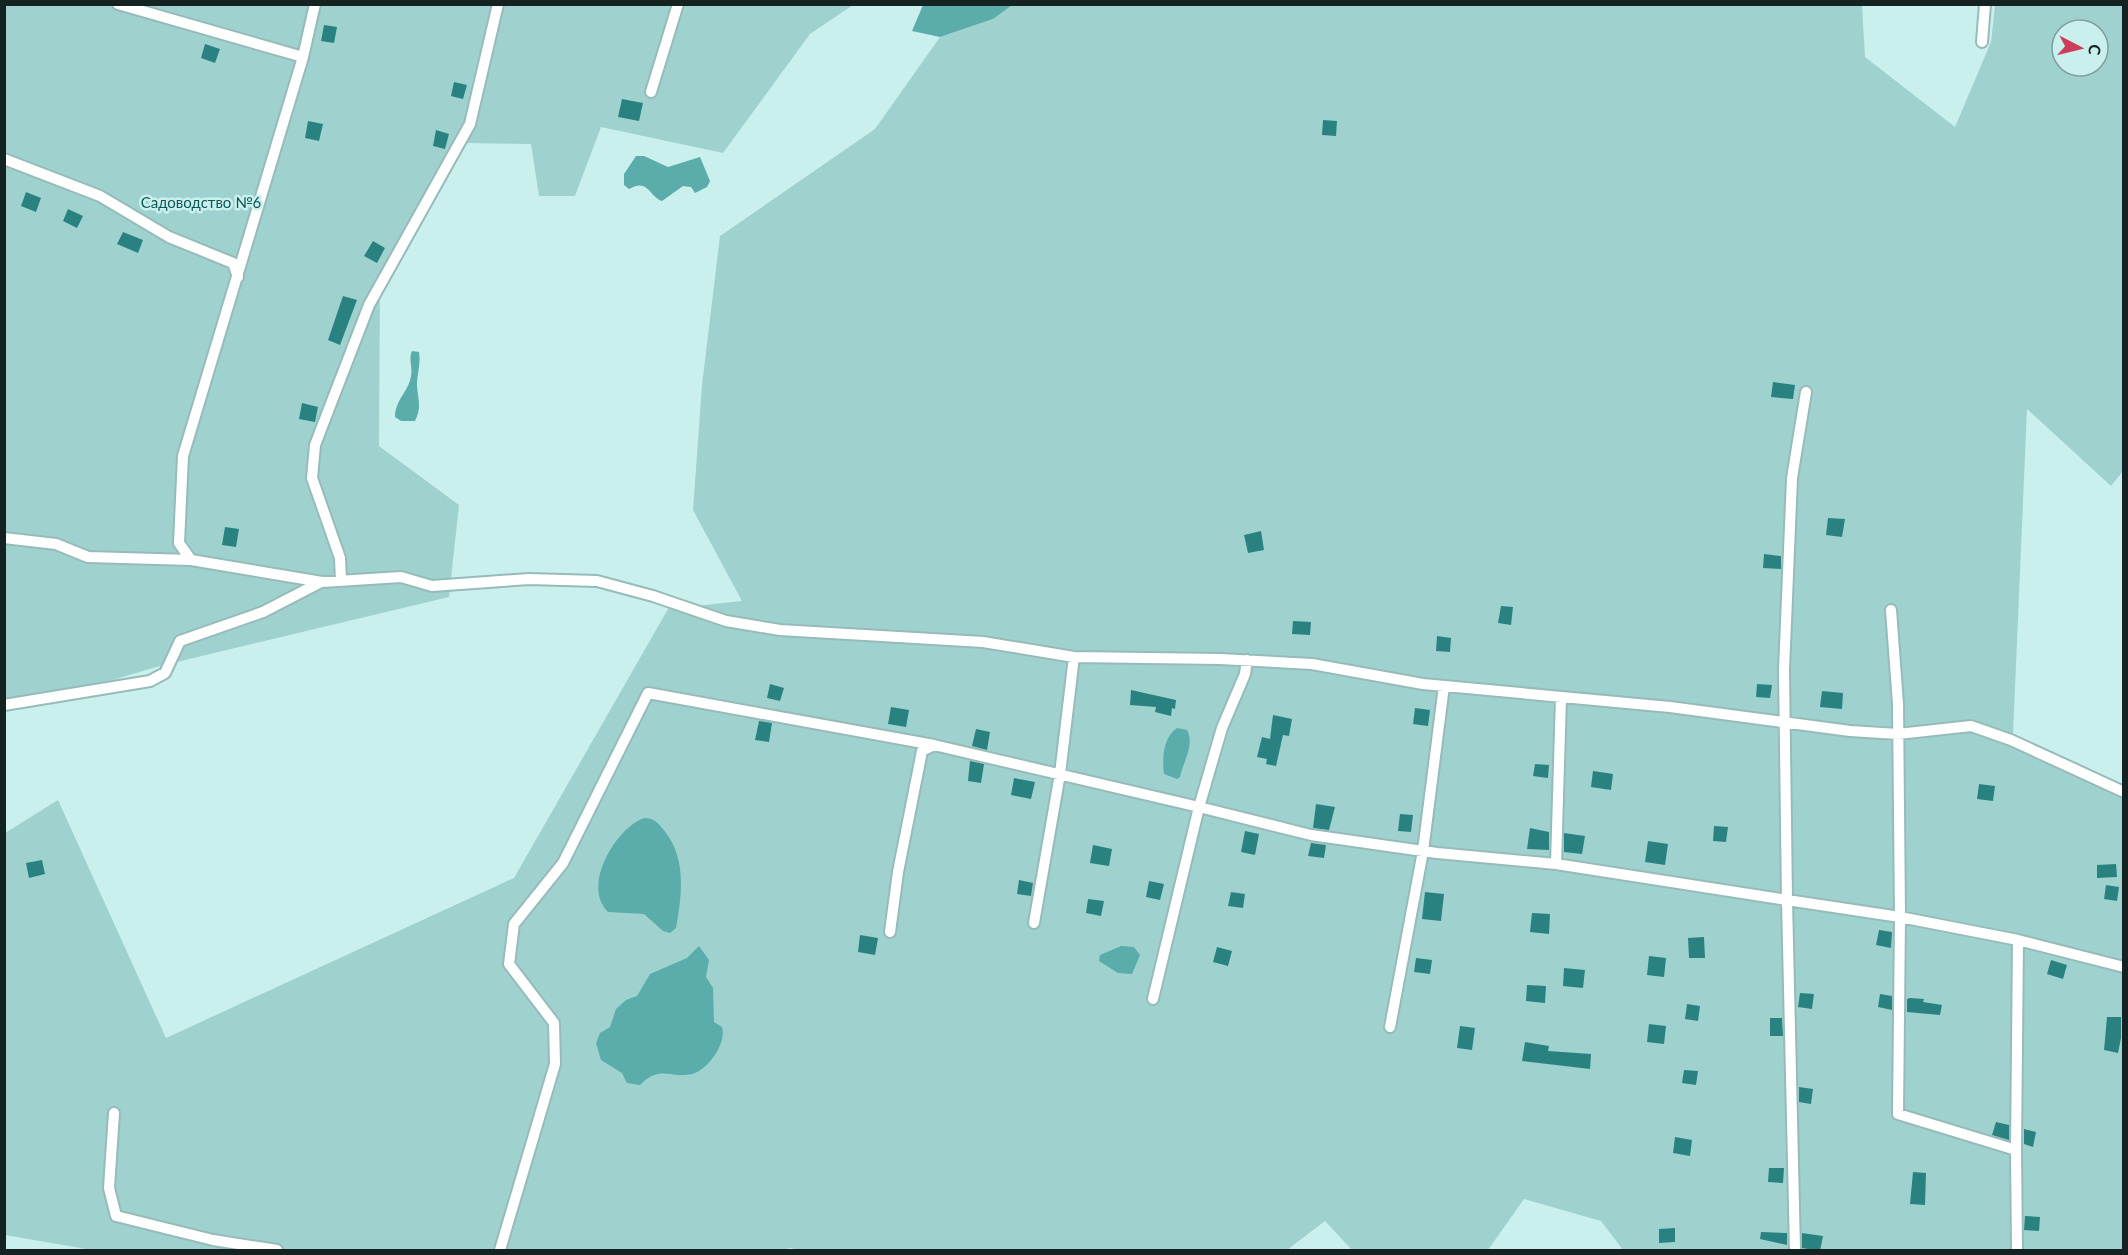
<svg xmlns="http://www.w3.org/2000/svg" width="2128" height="1255" font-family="Lato,sans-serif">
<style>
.green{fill:#9fd2cf;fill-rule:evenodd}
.water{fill:#5aadaa}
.building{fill:#2a8280}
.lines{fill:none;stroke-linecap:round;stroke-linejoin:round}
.lane-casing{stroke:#96bbb9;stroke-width:14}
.lane{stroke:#fff;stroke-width:10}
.labels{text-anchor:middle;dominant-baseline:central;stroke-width:5;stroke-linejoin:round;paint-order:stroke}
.park-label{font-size:15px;fill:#0c5755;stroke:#caf0ee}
</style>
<rect width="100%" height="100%" fill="#caf0ee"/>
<path class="green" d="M1012,4L1862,5L1865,57L1955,127L1991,42L1995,5H2123V471L2111,486L2027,409L2013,735L2123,793V1250H1623L1601,1221L1524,1199L1488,1250H1352L1325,1221L1287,1250H797L791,1248L780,1250H92L5,1235V833L58,800L166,1038L514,878L668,609L742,601L693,510L702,385L720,236L875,129L940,37L993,19ZM2062,30H2098V66H2062Z
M5,5H853L810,34L723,153L601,127L575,196H539L531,144L467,143L380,283L379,446L459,505L449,597L156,667L5,712Z"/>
<path class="water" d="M923,5V4L1012,5L993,19L940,37L912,31Z
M636,156H644L668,167L700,157L710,181L707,187L695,193L691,187L683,186L662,201C648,195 648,178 629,189L624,185V174Z
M412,351L419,352C421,365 417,373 417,386C418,400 422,407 415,421H401L395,417C395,400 409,391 411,376C413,367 408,360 412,351Z
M1177,728L1187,730C1195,745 1183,762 1180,777L1177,779L1164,774C1162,759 1163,737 1177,728Z
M644,818C654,818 657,822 663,829C687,857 682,895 676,928L670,933L663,931L644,914L608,912C581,886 616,828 644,818Z
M699,946L709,960L706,977L713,988L714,1022L722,1027C727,1043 708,1070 692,1074C671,1079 660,1064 640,1085L627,1083L622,1073L601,1060L596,1043L600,1033L610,1027L616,1009L626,1000L637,996L650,974L687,958Z
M1121,946L1134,947L1140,955L1132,974L1118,973L1099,961L1100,955Z"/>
<path class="building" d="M324,25L337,27L334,43L321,41Z
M205,44L220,49L215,63L201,58Z
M454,82L467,85L463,99L451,96Z
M622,99L643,103L639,121L618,117Z
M1323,120L1337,121L1336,136L1322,135Z
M308,121L323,124L319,141L305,138Z
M436,130L449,134L445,149L433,146Z
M26,192L41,198L36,212L21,206Z
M68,209L83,216L77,228L63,221Z
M123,232L143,240L138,253L117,244Z
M373,241L385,248L377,263L364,256Z
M343,296L357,300L340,345L328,340Z
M1773,382L1795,385L1793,399L1771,397Z
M302,403L318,407L315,422L299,419Z
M1828,518L1845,519L1842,537L1826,535Z
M225,527L239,529L236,547L222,545Z
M1261,531L1264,550L1248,553L1244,535Z
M1764,554L1781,556V569L1763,568Z
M1501,606L1513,607L1511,625L1498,623Z
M1293,621L1311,622L1310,635L1292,634Z
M1437,636L1451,638L1450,652L1436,651Z
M770,684L784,688L780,701L767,698Z
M1757,684L1772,685L1770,698L1756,697Z
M1131,690L1176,700L1175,709L1172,708L1171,716L1155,712L1156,707L1130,705Z
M1822,691L1843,693L1842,709L1820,707Z
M891,707L909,710L906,727L888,724Z
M1415,708L1430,710L1428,726L1413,724Z
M1273,715L1292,719L1289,736L1283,735L1276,766L1266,764L1267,759L1257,757L1262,737L1270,739Z
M759,721L772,723L769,742L755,740Z
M976,729L990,732L987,750L972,746Z
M970,761L984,764L981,783L968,781Z
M1535,764L1549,765L1548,778L1533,776Z
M1593,771L1613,774L1611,790L1591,787Z
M1014,778L1035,782L1031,799L1011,795Z
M1979,784L1995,786L1993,801L1977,799Z
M1316,804L1335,807L1329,830L1313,828Z
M1400,814L1413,815L1411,832L1398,831Z
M1714,826L1728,827L1726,842L1713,841Z
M1530,828L1549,832V850L1527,849Z
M1245,831L1259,834L1255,855L1241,852Z
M1564,833L1585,836L1582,854L1564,852Z
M1648,841L1668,844L1665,865L1645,862Z
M1311,843L1326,845L1324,858L1308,856Z
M1093,845L1112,849L1109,866L1090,863Z
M42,860L45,874L29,878L26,863Z
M2116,864L2117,877L2097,878V865Z
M1019,880L1033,883L1031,896L1017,894Z
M1149,881L1164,884L1160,900L1146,897Z
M2106,885L2119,887L2117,901L2104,899Z
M1231,892L1245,894L1243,908L1228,906Z
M1425,892L1444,894L1441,921L1422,919Z
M1088,899L1104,901L1101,916L1086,913Z
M1532,913L1550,914L1549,934L1530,932Z
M1879,930L1892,932L1891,948L1876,945Z
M860,935L878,938L875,955L858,952Z
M1704,937L1705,958H1689L1688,938Z
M1217,947L1232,951L1228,966L1213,962Z
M1649,956L1666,958L1664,977L1647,975Z
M1416,958L1432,960L1430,974L1414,972Z
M2051,960L2067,965L2063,979L2047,974Z
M1564,968L1585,970L1583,988L1563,986Z
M1527,985L1546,986L1545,1003L1526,1001Z
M1800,993L1814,994L1812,1009L1798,1007Z
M1880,994L1892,996V1010L1878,1007Z
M1910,998L1924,999L1923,1002L1942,1005L1940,1015L1907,1012V999Z
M1687,1004L1700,1006L1698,1021L1685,1019Z
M2107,1017H2121V1038L2118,1053L2104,1050Z
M1770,1018H1782L1783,1036H1770Z
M1649,1024L1666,1026L1664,1044L1647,1042Z
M1460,1026L1475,1028L1472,1050L1457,1048Z
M1525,1042L1549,1046L1548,1051L1591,1054L1590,1069L1522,1061Z
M1684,1070L1698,1071L1696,1085L1682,1083Z
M1799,1087L1813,1089L1811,1104L1799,1102Z
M1996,1122L2009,1125V1140L1992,1135Z
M2024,1129L2036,1132L2033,1147L2024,1144Z
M1675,1137L1692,1140L1690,1156L1673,1153Z
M1769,1168H1784L1783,1183L1768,1182Z
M1913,1172L1926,1173L1925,1205L1910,1204Z
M2025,1216L2040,1217L2039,1231L2024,1230Z
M1675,1228V1242L1659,1243V1229Z
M1761,1232L1787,1233V1245L1760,1239Z
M1802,1233L1823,1236L1820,1251L1802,1248Z"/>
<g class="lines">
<defs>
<path id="lane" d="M118,4L303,57
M315,4L303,57L183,456L179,543L191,560L322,582L401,577L432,586L529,579L597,581L653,596L726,621L780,630L983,642L1074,657L1220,659L1312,664L1423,684L1670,707L1850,731L1898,734L1971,726L2011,740L2124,792
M1982,42L1985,4
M651,92L678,4
M4,159L100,196L169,237L233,263L238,277
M1806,392L1792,478L1784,670L1787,900L1900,917L1898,1114L2016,1150L2018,940
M4,538L56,544L88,557L191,560
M341,581L340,558L312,478L315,445L369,305L470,124L498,4
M1891,610L1898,704L1900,917L2018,940L2124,967
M1247,660L1245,674L1222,728L1199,807L1311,835L1437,853L1556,864
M1561,697L1556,864L1787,900L1795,1250
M4,705L150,681L165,673L180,641L263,612L321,582
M1034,923L1060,774L1074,657
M890,932L898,872L922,751L934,745L1199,807L1153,999
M1390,1027L1423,851L1444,686
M114,1113L109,1188L116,1216L213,1240L277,1250
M2016,1150L2017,1250
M500,1250L555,1064L554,1023L509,964L514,924L563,863L648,693L934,745"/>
</defs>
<use href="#lane" class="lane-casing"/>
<use href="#lane" class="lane"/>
</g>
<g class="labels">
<g class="park-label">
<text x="201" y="202">Садоводство №6</text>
</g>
</g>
<rect width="2128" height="1255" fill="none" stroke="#142221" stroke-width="12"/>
<g transform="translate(2080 48) rotate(97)"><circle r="28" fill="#caf0ee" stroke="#819e9c" stroke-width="1.5"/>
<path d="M0-4.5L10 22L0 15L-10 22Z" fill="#cc3c5b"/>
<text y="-9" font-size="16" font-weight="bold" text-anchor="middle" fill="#142221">С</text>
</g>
</svg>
